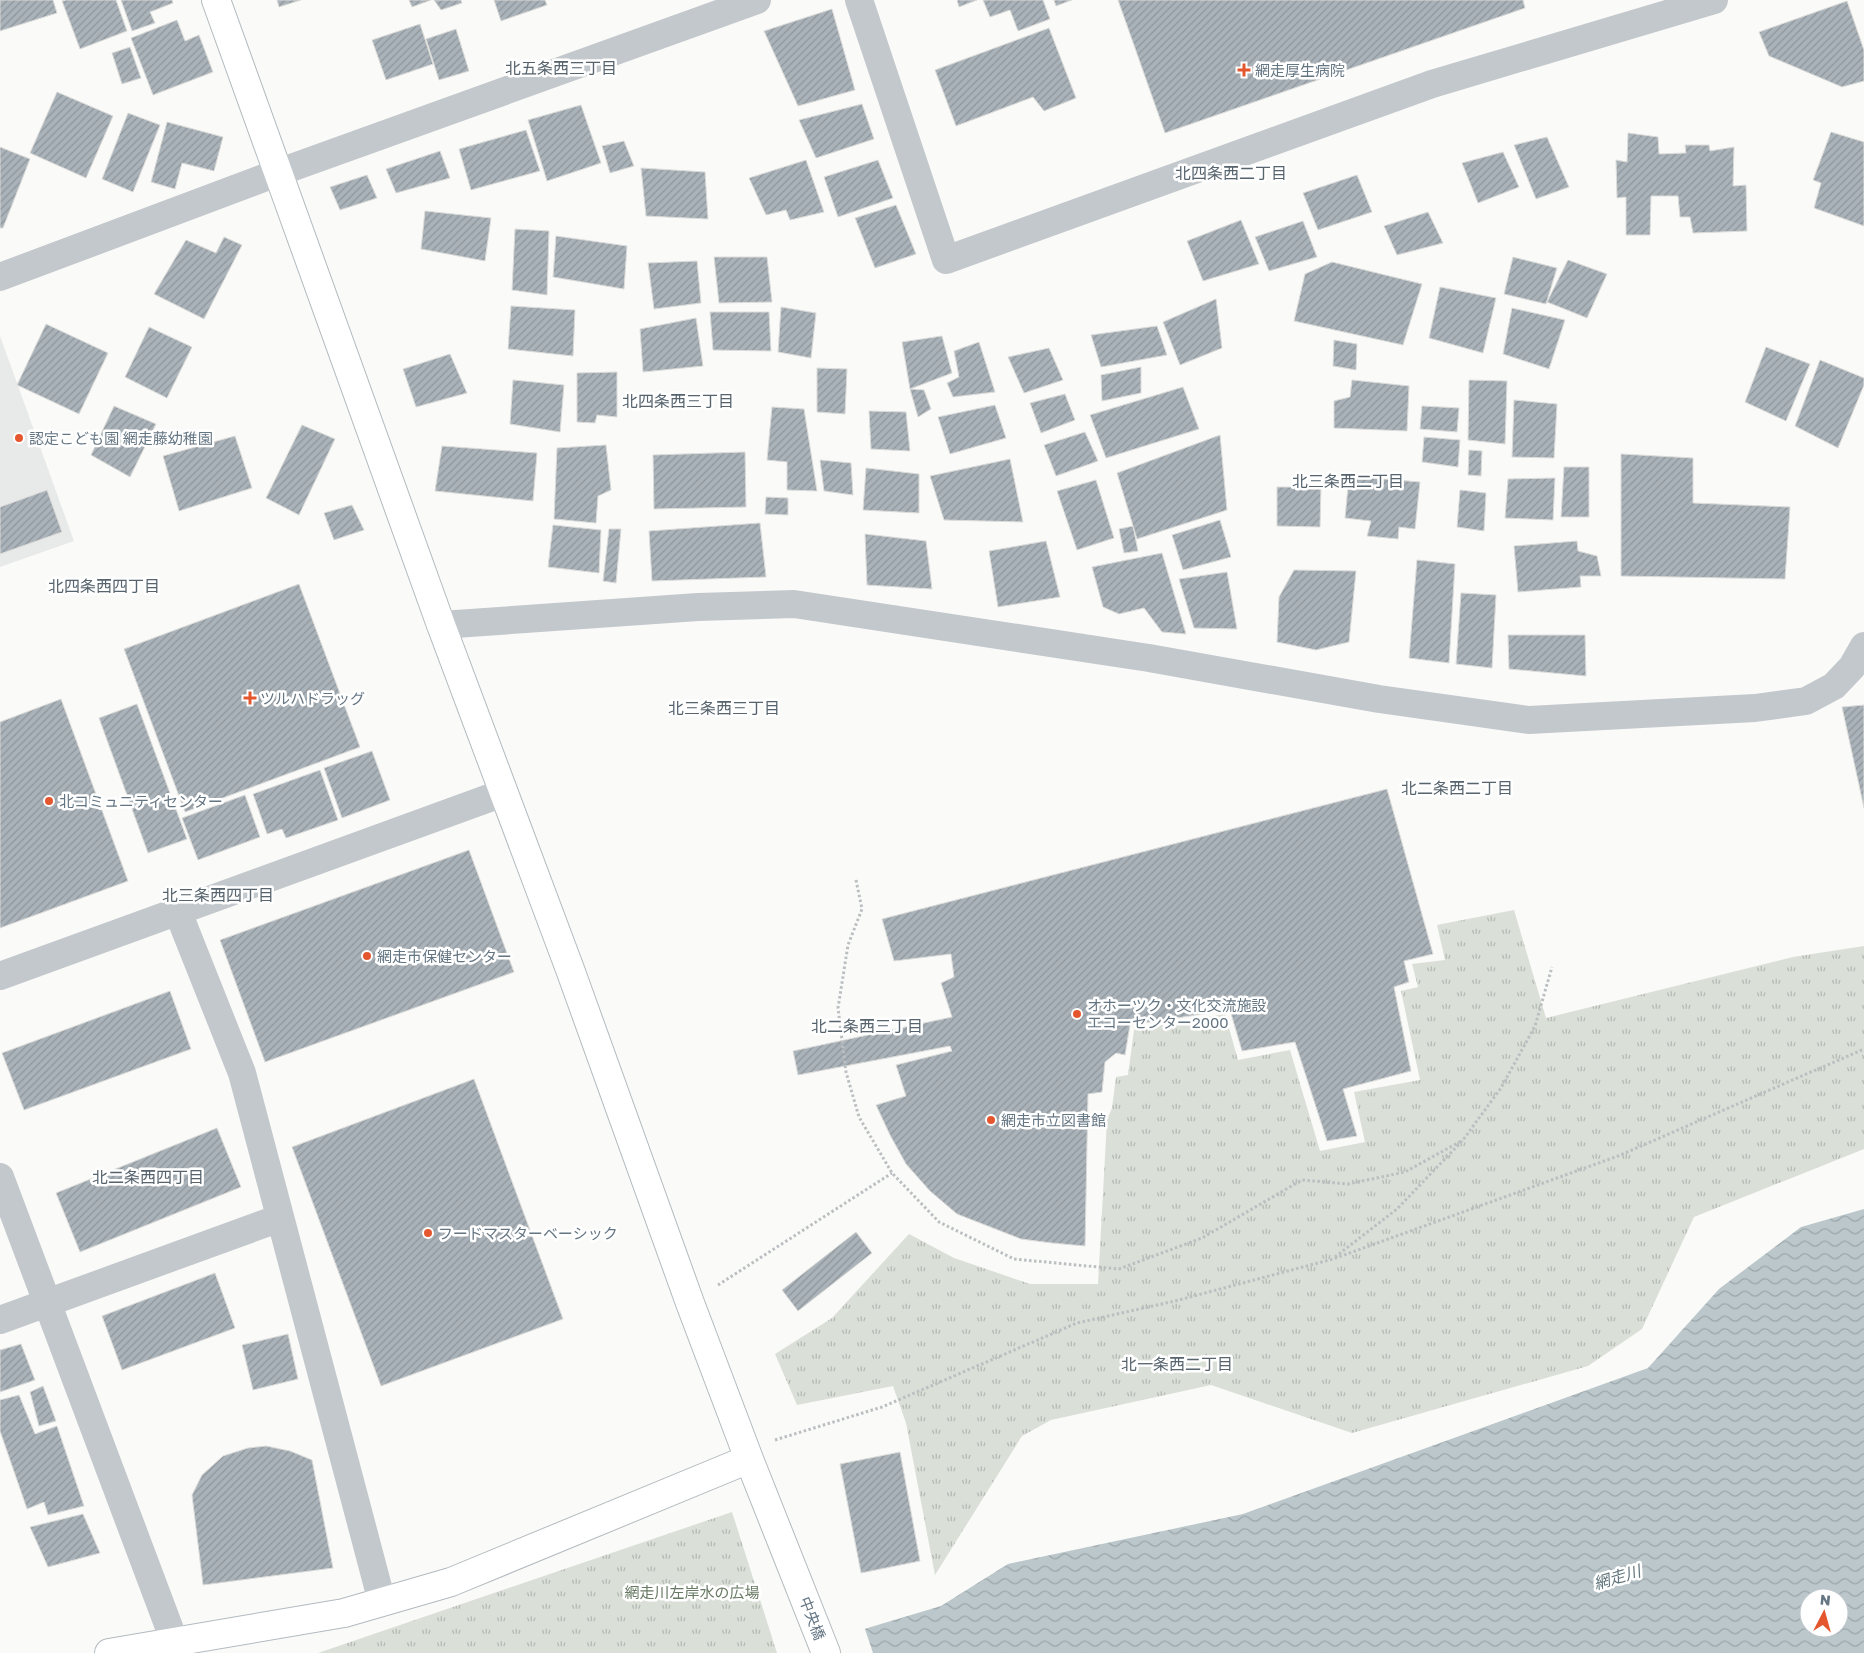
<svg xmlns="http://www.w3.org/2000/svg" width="1864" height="1653" font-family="'Golos Text','Noto Sans JP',sans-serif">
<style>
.built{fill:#e8e9e9}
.park{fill:url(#park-tufts)}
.water{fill:url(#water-waves);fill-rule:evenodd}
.pier{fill:#fafaf8}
.building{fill:url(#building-hatch);stroke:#dcdcda}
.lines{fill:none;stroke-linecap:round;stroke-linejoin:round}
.secondary-casing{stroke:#b3babf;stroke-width:30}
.path{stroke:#bbbfc2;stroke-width:3;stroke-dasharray:2.5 2.5;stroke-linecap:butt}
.street{stroke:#c3c8cc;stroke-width:28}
.secondary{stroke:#fff;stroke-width:28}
.poi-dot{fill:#e4572e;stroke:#fff;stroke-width:2}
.labels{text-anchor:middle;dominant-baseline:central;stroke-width:5;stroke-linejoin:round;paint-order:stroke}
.poi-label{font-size:15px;fill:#657683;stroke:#fff;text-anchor:start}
.park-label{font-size:15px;fill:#687a64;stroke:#fff}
.street-label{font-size:15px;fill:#657683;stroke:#fff}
.neighbourhood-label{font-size:16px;fill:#57646e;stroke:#fff}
.water-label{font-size:16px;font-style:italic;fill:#60757c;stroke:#fff}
</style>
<defs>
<pattern id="park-tufts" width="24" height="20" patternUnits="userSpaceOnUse" patternTransform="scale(1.25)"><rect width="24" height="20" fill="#dadfd7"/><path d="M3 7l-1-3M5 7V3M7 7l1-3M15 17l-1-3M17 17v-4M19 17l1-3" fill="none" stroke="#b4b9b4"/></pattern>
<pattern id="water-waves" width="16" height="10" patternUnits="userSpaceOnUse" patternTransform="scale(1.25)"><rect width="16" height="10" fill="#bbc7cb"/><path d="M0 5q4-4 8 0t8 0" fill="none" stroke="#9ca6aa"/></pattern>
<pattern id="building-hatch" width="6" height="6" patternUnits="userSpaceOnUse" patternTransform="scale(1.25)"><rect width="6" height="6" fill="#aab3b9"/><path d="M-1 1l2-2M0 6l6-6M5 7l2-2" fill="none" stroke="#8e969c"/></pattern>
</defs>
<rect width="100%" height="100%" fill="#fafaf8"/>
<path class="built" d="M0,336L74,541L0,567Z"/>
<path class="park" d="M1514,910L1546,1018L1793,957L1864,946V1149L1694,1217L1642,1329L1588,1366L1352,1433L1211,1385L1051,1420L1022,1436L935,1575L906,1423L893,1386L797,1405L775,1354L832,1318L909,1234L954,1258L1030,1284H1098L1107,1120L1112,1108L1116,1077L1128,1075L1134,1030L1225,1014L1238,1060L1290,1050L1320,1151L1365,1142L1354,1092L1420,1080L1401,991L1418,987L1412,964L1445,960L1437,925Z
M732,1512L777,1653H318Z"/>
<path class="water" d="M1864,1209V1653H784L941,1606L1008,1564L1243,1514L1648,1368L1719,1289L1801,1227ZM1809,1598H1839V1628H1809Z"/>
<path class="pier" d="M864,1626L873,1653H784L783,1651Z"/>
<path class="building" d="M0,0H53L57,13L0,31Z
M66,0H116L127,31L80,49L62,1Z
M121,0H172L173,3L150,12L155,23L132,31Z
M277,0H301L279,7Z
M409,0H431L412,7Z
M434,0H461L462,3L441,10Z
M494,0H545L547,5L501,21Z
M957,0H977L959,7Z
M983,0H1043L1050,19L1018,31L1010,10L990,17Z
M1054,0H1072L1056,6Z
M1118,0H1523L1525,8L1165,133Z
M1847,1L1864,50V81L1842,87L1769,56L1759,32Z
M832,9L855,90L798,106L764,31Z
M177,20L185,41L199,35L213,72L153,95L131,38Z
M420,24L433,64L386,80L372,40Z
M1049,28L1076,98L1044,111L1033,97L956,126L935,70Z
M456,29L469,71L439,80L426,39Z
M130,47L141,78L122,84L112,53Z
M57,92L113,116L86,178L30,153Z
M862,104L874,139L816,158L799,120Z
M581,105L601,163L547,181L528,120Z
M128,113L160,125L133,192L102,179Z
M167,122L223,137L214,171L182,163L175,189L151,182Z
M526,130L540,171L471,190L459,149Z
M1831,132L1864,142V226L1814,208L1821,183L1813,180Z
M1628,133L1658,137L1659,154L1686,153L1685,145H1709L1710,151L1734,147L1733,186L1746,185L1747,231L1693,233L1690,217H1680L1678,196H1651L1650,235H1626V197L1617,198L1616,160L1627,162Z
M1547,137L1569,187L1536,199L1514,145Z
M624,141L634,166L610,173L602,146Z
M0,147L30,159L3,228H0Z
M440,151L450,178L396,193L386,169Z
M1503,152L1519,187L1478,203L1462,163Z
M806,160L824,212L790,220L786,210L766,215L749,178Z
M878,160L893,198L838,217L824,177Z
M641,168L705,172L708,219L646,216Z
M367,175L377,198L340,210L330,187Z
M1357,175L1372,212L1318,230L1303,193Z
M896,205L916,254L875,268L855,218Z
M425,211L491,218L485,261L421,249Z
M1428,212L1443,243L1397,255L1384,226Z
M1241,220L1259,264L1203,281L1187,241Z
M1303,221L1317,257L1269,271L1255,237Z
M515,229L549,231L547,295L512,290Z
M556,236L627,246L624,289L553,277Z
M224,237L242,245L204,319L154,294L186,240L216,253Z
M714,257H767L772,302L719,303Z
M1513,257L1557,268L1546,304L1504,294Z
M1568,260L1607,274L1587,318L1547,302Z
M697,261L701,303L654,309L648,263Z
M1332,262L1422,284L1403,345L1294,321L1305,274Z
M1440,287L1496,298L1483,353L1429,338Z
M1216,299L1222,348L1180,365L1163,322Z
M511,306L575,310L573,356L508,349Z
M781,307L816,313L811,358L778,352Z
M1512,308L1565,320L1549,369L1503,354Z
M710,312H769L771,351L713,350Z
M696,318L703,366L643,372L640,329Z
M46,324L108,353L79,414L17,385Z
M1157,326L1167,355L1101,367L1091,335Z
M149,327L192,347L167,398L125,377Z
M942,336L952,373L910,389L902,342Z
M1334,340L1357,344L1356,370L1333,366Z
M979,342L995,392L953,397L947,383L959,377L954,351Z
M1766,347L1810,364L1786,421L1745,402Z
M1049,348L1063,380L1024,393L1008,357Z
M450,354L467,393L416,407L403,369Z
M1820,360L1864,378V385L1838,448L1795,426Z
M1141,367V393L1102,401L1101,375Z
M817,368L847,369L845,414L817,412Z
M617,372V417L597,415L595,423L577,422V373Z
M513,380L564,385L560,432L510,424Z
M1352,380L1409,386L1407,431L1334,428V401L1350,397Z
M1469,380L1507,381L1505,444L1468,440Z
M1183,387L1199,429L1106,458L1090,415Z
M910,389L924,390L931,409L918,417Z
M1065,394L1075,420L1041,433L1030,403Z
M1514,400L1557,404L1554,458L1512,457Z
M995,405L1006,438L950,454L938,417Z
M114,406L156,424L130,477L91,455Z
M1422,406L1459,408L1457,432L1420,429Z
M772,407L804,409L817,491L787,490V462L767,460Z
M869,411L906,412L910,451L871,449Z
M302,425L335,439L299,515L266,498Z
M1085,432L1098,461L1056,476L1044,445Z
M1220,435L1227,510L1137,539L1117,473Z
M235,436L252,488L179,511L163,456Z
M1424,437L1460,440L1458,467L1422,462Z
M606,445L611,490L598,496L596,523L554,519L557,448Z
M442,446L537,453L533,501L435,491Z
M1469,450L1482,451L1481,476L1468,475Z
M745,452L746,507L654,509L653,455Z
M1621,454L1693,458V503L1790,507L1785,579L1621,576Z
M1010,459L1023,522L944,520L930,476Z
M820,460L851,463L853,495L824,491Z
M1564,467H1589V517H1561Z
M866,468L919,474V513L863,510Z
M1349,476L1420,482L1415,529L1399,527L1398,539L1367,536L1371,521L1345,518Z
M1555,478L1553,520L1505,518L1508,479Z
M1096,480L1114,538L1077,550L1057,491Z
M1277,487H1321L1320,527L1277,526Z
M47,490L62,532L0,554V507Z
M1460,490L1486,493L1484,531L1457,527Z
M766,497L788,498V515L765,514Z
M352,505L364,530L334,540L324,513Z
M1220,520L1231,557L1183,570L1172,535Z
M760,523L766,577L652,581L649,531Z
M553,525L601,530L599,573L548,567Z
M1133,526L1138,551L1124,553L1119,529Z
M609,529H621L616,583L603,581Z
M865,534L926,541L932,589L867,585Z
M1046,541L1060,597L998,607L989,551Z
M1577,541L1578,551L1597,556L1601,576H1580L1581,587L1518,592L1514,546Z
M1162,553L1186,634L1162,632L1144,608L1119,614L1103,607L1092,567Z
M1417,560L1455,564L1449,663L1409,658Z
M1294,570L1356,571L1349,642L1316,650L1277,642L1279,597Z
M1227,572L1237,629L1194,628L1179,579Z
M299,584L360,747L185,812L124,649Z
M1461,593L1496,595L1492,668L1456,664Z
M1508,635H1585L1586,676L1509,669Z
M61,699L128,881L0,928V722Z
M137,704L187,839L148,853L99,718Z
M1864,705V808L1842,707Z
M372,751L390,800L342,818L324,768Z
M320,770L338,820L286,838L282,829L267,834L253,794Z
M1387,789L1433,954L1404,961L1409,982L1394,987L1411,1071L1343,1089L1357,1136L1327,1141L1295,1042L1242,1051L1230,1010L1130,1025L1125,1055L1116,1053L1105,1062L1102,1092L1088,1094L1085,1246L1052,1243L1021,1239L957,1214L930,1191L906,1164L890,1135L876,1105L906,1096L896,1065L952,1051L950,1046L798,1075L793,1051L952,1017L941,983L954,977L951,954L894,961L882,919Z
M245,795L260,837L198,860L182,818Z
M469,850L514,972L265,1062L220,940Z
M170,991L191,1049L24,1110L2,1053Z
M474,1079L563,1319L381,1386L292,1147Z
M217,1128L241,1187L80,1252L56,1193Z
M856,1232L872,1253L798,1311L782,1290Z
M215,1273L235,1328L122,1370L102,1316Z
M288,1334L298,1379L253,1390L242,1345Z
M21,1344L35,1380L0,1392V1350Z
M43,1386L56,1421L39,1426L30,1392Z
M19,1395L35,1434L57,1426L84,1506L48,1515L44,1502L27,1509L0,1431V1400Z
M266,1446L290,1451L312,1460L333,1568L203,1585L192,1495L202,1475L223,1456L248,1448Z
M900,1452L920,1561L861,1573L840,1464Z
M83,1514L100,1553L48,1567L30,1527Z"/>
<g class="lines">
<defs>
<path id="secondary" d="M216,0L441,625L571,972L690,1303L749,1459L826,1653
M109,1653L344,1613L451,1582L749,1459"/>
</defs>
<use href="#secondary" class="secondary-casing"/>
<path class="path" d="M856,880L862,909L848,945L838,1008L846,1072L859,1117L892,1173L939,1222L1014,1259L1119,1269L1202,1238L1302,1180L1348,1184L1405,1172L1463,1140
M1335,1257L1397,1209L1463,1140L1501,1088L1535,1026L1552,967
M718,1285L892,1173
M775,1440L882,1407L1077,1323L1175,1301L1333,1259L1618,1156L1864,1049"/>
<path class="street" d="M859,0L946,260L1432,84L1714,0
M0,277L277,173L757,0
M441,625L698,607L794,604L1149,658L1379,699L1529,720L1755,708L1806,701L1834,686L1852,667L1864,646
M178,912L242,1073L382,1602
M0,976L503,793
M0,1177L175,1643
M0,1320L280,1218"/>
<use href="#secondary" class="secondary"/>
</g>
<g class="poi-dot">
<path d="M1241.5 62.5h5v5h5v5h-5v5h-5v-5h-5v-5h5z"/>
<circle cx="19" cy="438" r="5"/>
<path d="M247.5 690.5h5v5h5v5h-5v5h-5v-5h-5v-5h5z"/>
<circle cx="49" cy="801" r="5"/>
<circle cx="367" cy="956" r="5"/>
<circle cx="1077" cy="1014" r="5"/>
<circle cx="991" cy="1120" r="5"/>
<circle cx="428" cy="1233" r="5"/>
</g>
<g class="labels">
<g class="poi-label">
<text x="1255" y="70">網走厚生病院</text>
<text x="29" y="438">認定こども園 網走藤幼稚園</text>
<text x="260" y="698">ツルハドラッグ</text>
<text x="59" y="801">北コミュニティセンター</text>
<text x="377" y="956">網走市保健センター</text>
<text x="1087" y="1005">オホーツク・文化交流施設<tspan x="1087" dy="17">エコーセンター2000</tspan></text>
<text x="1001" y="1120">網走市立図書館</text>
<text x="438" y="1233">フードマスターベーシック</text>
</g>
<g class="park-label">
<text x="692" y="1592">網走川左岸水の広場</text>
</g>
<g class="street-label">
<text transform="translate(813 1618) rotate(69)">中央橋</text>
</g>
<g class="neighbourhood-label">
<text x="561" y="68">北五条西三丁目</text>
<text x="1231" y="173">北四条西二丁目</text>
<text x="678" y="401">北四条西三丁目</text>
<text x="1348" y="481">北三条西二丁目</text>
<text x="104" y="586">北四条西四丁目</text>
<text x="724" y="708">北三条西三丁目</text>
<text x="1457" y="788">北二条西二丁目</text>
<text x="218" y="895">北三条西四丁目</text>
<text x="867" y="1026">北二条西三丁目</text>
<text x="148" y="1177">北二条西四丁目</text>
<text x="1177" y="1364">北一条西二丁目</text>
</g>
<g class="water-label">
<text transform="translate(1617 1577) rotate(-17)">網走川</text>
</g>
</g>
<g transform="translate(1824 1613) rotate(6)"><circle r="24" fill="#ffffff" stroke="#c1c8cd"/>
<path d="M0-4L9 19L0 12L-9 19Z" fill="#e4572e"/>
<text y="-8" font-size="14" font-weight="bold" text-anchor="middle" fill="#657683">N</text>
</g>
</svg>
